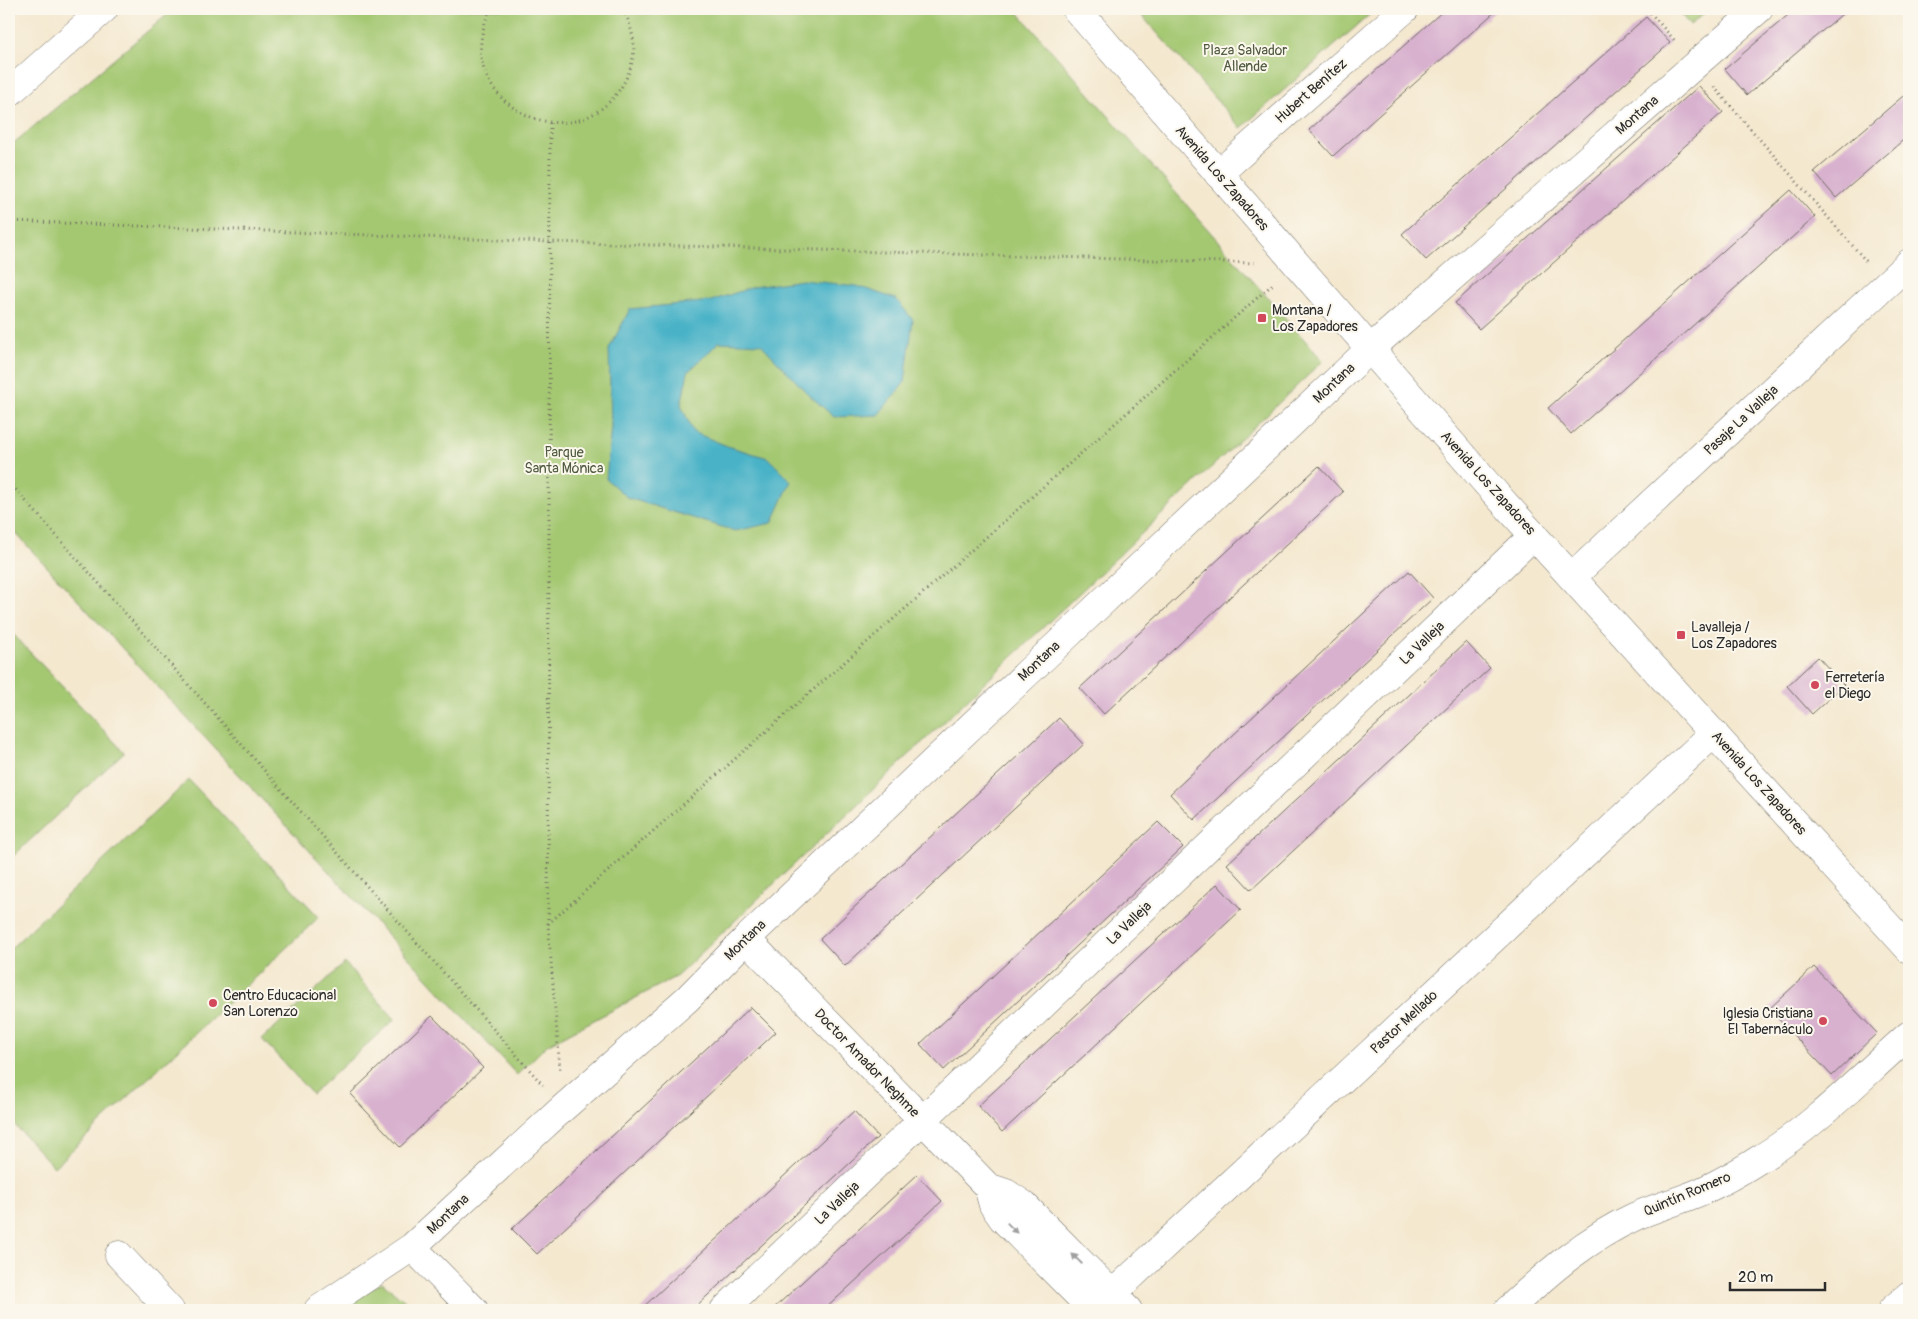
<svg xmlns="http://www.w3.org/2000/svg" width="1918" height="1319" font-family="Pangolin,sans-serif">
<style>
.green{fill:#a4c872;stroke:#687a4e}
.water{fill:#49b2c7;stroke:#3a6e79}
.building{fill:#d8b1cf}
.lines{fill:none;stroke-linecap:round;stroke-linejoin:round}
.minor-casing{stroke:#716d64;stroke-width:29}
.major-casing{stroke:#716d64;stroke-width:29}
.path{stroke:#716d64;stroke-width:3;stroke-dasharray:1 4;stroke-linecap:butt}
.minor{stroke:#fff;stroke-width:28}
.major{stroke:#fff;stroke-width:28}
.oneway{fill:#a0a0a0}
.poi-dot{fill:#d1495b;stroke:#fbf7ec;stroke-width:2}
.labels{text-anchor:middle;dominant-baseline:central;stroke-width:4;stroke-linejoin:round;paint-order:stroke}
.park-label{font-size:14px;fill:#4f5a40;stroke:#fbf7ec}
.street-label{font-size:14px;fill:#2b2b2b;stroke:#fbf7ec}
.poi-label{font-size:14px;fill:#2b2b2b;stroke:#fbf7ec;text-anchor:start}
</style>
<rect width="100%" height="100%" fill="#fbf7ec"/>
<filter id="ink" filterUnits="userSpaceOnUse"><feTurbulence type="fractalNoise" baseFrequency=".02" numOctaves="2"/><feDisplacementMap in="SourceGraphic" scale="10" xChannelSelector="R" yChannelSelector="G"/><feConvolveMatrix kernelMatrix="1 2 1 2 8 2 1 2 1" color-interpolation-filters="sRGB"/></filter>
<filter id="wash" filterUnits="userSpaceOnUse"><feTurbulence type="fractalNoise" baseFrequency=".0096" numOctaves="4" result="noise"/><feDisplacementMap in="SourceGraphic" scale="20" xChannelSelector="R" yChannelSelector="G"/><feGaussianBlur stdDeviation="1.12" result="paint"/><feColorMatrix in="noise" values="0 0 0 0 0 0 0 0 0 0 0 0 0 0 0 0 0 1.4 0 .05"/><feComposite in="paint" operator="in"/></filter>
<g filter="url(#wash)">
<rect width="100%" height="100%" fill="#f4e8cf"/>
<path class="green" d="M174,9H1015L1323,361L677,976L547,1045L517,1075L9,526V147Z
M1136,9H1376L1241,128Z
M1676,9H1709L1690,25Z
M9,630L124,752L9,860Z
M189,780L319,917L54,1167L9,1119V950Z
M345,963L395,1019L312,1094L262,1039Z
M382,1282L406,1302L397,1310H341Z"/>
<path class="water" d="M802,280L857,286L896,299L913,320L905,382L878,415L834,417L807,393L761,344L719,342L688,372L681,405L693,432L727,446L768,458L791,481L772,523L735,531L628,498L606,479L611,427L609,349L630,309L711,301L753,287Z"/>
<g id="blocks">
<path class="building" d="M1445,9H1498L1333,156L1309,130Z
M1795,9H1848L1747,95L1725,69Z
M1646,17L1670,43L1426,260L1402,234Z
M1699,86L1723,112L1479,329L1455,303Z
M1909,91V135L1836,198L1814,172Z
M1791,190L1815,217L1571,434L1548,408Z
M1319,466L1343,492L1104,714L1080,688Z
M1409,571L1433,598L1194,820L1170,794Z
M1466,642L1490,668L1251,890L1227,864Z
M1818,657L1844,685L1812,714L1787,686Z
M1059,718L1084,744L845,966L820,939Z
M1158,822L1183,847L944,1070L920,1044Z
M1217,884L1241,910L1002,1132L978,1106Z
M1814,967L1877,1033L1832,1076L1769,1009Z
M751,1007L776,1032L537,1254L512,1229Z
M432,1016L483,1068L400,1147L350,1094Z
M854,1111L878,1137L692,1310H640Z
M917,1175L942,1201L824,1310H772Z"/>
</g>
</g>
<g filter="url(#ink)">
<use href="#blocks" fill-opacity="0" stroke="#716d64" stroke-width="1"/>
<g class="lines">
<defs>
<path id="minor" d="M1218,174L1405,9
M1572,577L1909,263
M746,939L988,1187L1006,1193L1024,1205L1128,1310
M988,1187L993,1205L1003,1219L1093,1310
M412,1247L474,1310
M119,1255L170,1310
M318,1310L412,1247L563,1108L687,999L746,939L1370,349L1759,9
M724,1310L1534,535
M1095,1310L1714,733
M1508,1310C1547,1273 1586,1239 1636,1216C1657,1207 1679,1201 1700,1192C1722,1182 1743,1170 1763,1157C1817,1124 1862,1076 1909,1035
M1892,1310L1909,1295"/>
<path id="major" d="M1076,9L1487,484L1909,949
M9,93L104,9"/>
</defs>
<use href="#minor" class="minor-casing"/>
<use href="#major" class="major-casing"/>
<path class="path" d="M490,9C484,24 479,40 481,57C487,100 533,130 575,121C607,114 632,82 634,49C634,35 629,21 623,9
M1647,9L1676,42
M1714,87L1866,261
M550,123L548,924L560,1070
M9,221L550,242L1255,263
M9,482L543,1085
M548,924L1274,283"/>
<use href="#minor" class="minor"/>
<use href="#major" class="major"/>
</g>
<defs><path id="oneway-solid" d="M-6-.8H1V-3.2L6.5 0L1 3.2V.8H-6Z" transform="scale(1.25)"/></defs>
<g class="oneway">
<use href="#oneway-solid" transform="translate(1012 1228) rotate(46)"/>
<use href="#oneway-solid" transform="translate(1077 1259) rotate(-135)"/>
</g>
</g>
<g class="poi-dot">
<rect x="1257" y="313" width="10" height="10" rx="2.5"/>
<rect x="1676" y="630" width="10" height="10" rx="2.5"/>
<circle cx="1815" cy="685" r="5"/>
<circle cx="213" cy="1003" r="5"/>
<circle cx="1823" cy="1021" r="5"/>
</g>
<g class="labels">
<g class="park-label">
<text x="1245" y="50">Plaza Salvador<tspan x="1245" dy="16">Allende</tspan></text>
<text x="564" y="452">Parque<tspan x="564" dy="16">Santa Mónica</tspan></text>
</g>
<g class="street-label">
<text transform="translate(1311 91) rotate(-41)">Hubert Benítez</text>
<text transform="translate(1637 115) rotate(-41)">Montana</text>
<text transform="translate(1222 178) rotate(49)">Avenida Los Zapadores</text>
<text transform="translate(1334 383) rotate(-43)">Montana</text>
<text transform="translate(1741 420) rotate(-43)">Pasaje La Valleja</text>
<text transform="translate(1488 483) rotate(48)">Avenida Los Zapadores</text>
<text transform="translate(1422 643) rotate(-44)">La Valleja</text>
<text transform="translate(1039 661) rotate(-43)">Montana</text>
<text transform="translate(1759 783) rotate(48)">Avenida Los Zapadores</text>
<text transform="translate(1129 923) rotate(-44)">La Valleja</text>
<text transform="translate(745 940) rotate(-44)">Montana</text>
<text transform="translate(1404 1022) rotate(-43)">Pastor Mellado</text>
<text transform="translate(867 1063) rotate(46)">Doctor Amador Neghme</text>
<text transform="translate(1687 1194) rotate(-23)">Quintín Romero</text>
<text transform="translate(837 1203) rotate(-44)">La Valleja</text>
<text transform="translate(448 1214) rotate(-43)">Montana</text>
</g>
<g class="poi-label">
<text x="1272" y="310">Montana /<tspan x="1272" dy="16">Los Zapadores</tspan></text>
<text x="1691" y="627">Lavalleja /<tspan x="1691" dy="16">Los Zapadores</tspan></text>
<text x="1825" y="677">Ferretería<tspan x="1825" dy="16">el Diego</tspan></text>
<text x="223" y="995">Centro Educacional<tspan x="223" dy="16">San Lorenzo</tspan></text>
<text x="1813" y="1013" text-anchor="end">Iglesia Cristiana<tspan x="1813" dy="16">El Tabernáculo</tspan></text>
</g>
</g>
<rect width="1918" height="1319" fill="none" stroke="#fbf7ec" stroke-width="30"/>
<path d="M1730 1282v8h95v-8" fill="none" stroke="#2b2b2b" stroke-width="2.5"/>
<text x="1738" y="1282" font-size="15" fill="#2b2b2b" stroke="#fbf7ec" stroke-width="4" paint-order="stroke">20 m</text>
</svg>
